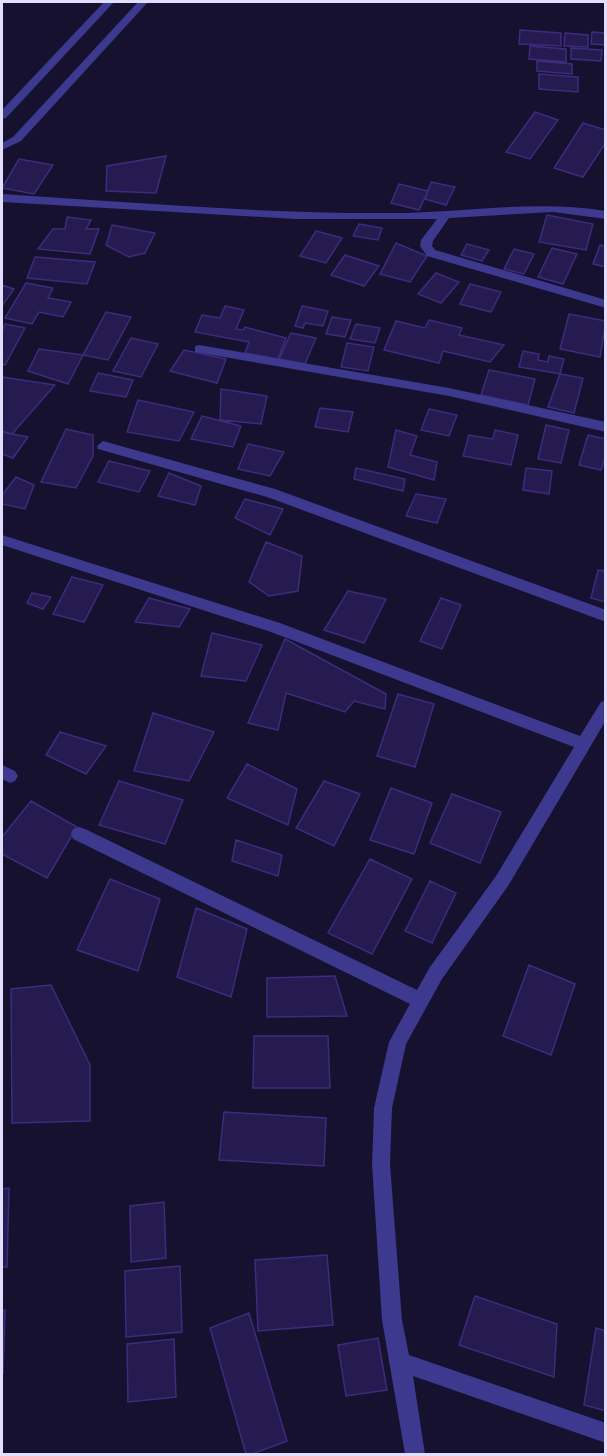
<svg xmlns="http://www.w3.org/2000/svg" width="607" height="1456" font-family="'PT Sans Narrow',sans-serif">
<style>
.building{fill:#261b50;stroke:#3c2c7d;stroke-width:1.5}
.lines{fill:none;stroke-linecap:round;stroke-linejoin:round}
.minor{fill:#3c398f;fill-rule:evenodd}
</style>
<rect width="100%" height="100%" fill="#15112e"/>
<path class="building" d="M520,30L561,33V46L519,44Z
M592,32L606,33V45L591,44Z
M565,33L588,35V47L564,46Z
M530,46L566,49V62L529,59Z
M571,48L602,50L601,61L571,59Z
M537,61L572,64V74L537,71Z
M539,74L578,77V92L539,89Z
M535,112L558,120L530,159L506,152Z
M583,123L606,130V142L583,177L554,168Z
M166,156L156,193L106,191L107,166Z
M19,159L53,165L34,194L2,188Z
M431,182L455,187L446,205L425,199Z
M399,184L428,191L419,210L391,203Z
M547,215L593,224L586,250L539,242Z
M67,217L91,220L86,229H99L90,254L38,249L53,229H65Z
M359,224L382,228L378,240L353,236Z
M112,225L155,233L145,253L129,257L106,245Z
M316,231L342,238L326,263L300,256Z
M396,243L427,256L410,282L380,274Z
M467,244L489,250L482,261L461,255Z
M600,245L606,247V267L593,264Z
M552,248L577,254L563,284L538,277Z
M514,249L534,254L524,274L504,269Z
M345,255L379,266L364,286L331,275Z
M35,257L95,262L87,284L27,278Z
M436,273L459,282L441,303L418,294Z
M26,283L53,288L48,298L71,302L63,317L39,312L32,324L5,318Z
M470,284L501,292L491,312L460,304Z
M2,285L14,289L2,306Z
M225,306L244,310L236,329L243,330L245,327L286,338L278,359L245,353L249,342L195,332L202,315L220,318Z
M302,306L328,311L323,326L305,323L303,328L295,326Z
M106,312L131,317L108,360L83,355Z
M569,314L606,321L600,357L560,349Z
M332,317L351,320L345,337L326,334Z
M429,320L462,328L459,335L504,345L490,362L443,351L439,363L384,350L396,321L425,328Z
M5,324L25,328L5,365L2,364V331Z
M356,324L380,328L375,343L350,339Z
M291,333L316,338L305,364L279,359Z
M131,338L158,344L141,377L113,371Z
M347,343L374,347L368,371L341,367Z
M39,349L83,355L68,384L28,371Z
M184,350L226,359L217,383L170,371Z
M523,351L539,354L538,360L548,362L549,356L564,359L560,374L519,367Z
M489,370L535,379L528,405L481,395Z
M98,373L133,380L126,397L90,391Z
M560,374L583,378L574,413L548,407Z
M2,377L55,385L12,434L2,431Z
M221,389L267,396L261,424L220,420Z
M138,400L194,412L179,441L127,432Z
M320,408L353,412L348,432L315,427Z
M429,409L457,415L449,436L421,430Z
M202,416L241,426L233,447L191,439Z
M546,425L569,430L561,463L538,459Z
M66,429L93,435V456L76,488L41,482Z
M396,430L417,436L410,455L437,462L434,480L388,467Z
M495,430L518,435L511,465L463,456L469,435L493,439Z
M2,432L28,437L13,458L2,454Z
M588,435L606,439V455L601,470L579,465Z
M248,444L284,452L270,476L238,469Z
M109,461L150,471L139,492L98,482Z
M356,468L405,479L403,491L354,479Z
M526,468L552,471L549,494L523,490Z
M169,473L201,486L195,505L158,496Z
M16,477L34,485L25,509L2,504V495Z
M416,494L446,499L437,523L406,516Z
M245,499L283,509L270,535L235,518Z
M266,542L302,556L298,591L269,596L249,582Z
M598,570L606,571V602L591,598Z
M72,577L103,585L84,622L53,614Z
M348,591L386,599L364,643L324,630Z
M32,593L51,597L43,609L27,603Z
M149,598L190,609L179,627L135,622Z
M441,598L461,605L442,649L420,641Z
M212,633L262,645L246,681L201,676Z
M285,639L386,694L385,709L354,701L345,712L286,693L278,730L248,723Z
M398,694L434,704L415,767L377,756Z
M153,713L214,732L189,781L134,771Z
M60,732L106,746L86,774L46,755Z
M247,764L297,789L288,825L227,798Z
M119,781L183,800L165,844L99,825Z
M324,781L360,794L334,846L296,828Z
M391,788L432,803L414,854L370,840Z
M452,794L501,812L480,863L430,843Z
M31,801L77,827L47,878L2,854V837Z
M236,840L282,855L278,876L232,861Z
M370,859L412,879L372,954L328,933Z
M110,879L160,899L138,971L77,950Z
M430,881L456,893L432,943L405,931Z
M196,908L247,929L231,997L177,977Z
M529,965L575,984L551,1055L503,1036Z
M335,976L347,1016L267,1017V978Z
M51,985L90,1065V1121L12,1123L11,989Z
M254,1036H328L330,1088H253Z
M224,1112L326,1118L324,1166L219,1160Z
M9,1188L7,1267H2V1189Z
M164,1202L166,1258L131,1262L130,1206Z
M327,1255L333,1325L258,1331L255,1260Z
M180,1266L182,1332L126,1337L125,1271Z
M475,1296L557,1324L554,1377L459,1345Z
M5,1310L3,1373H2V1311Z
M249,1313L287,1441L252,1454H246L210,1328Z
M596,1328L606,1331V1411L584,1405Z
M378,1338L387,1390L346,1396L338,1345Z
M174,1339L176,1397L128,1402L127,1344Z"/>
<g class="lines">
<path class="minor" d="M104,2H114L6,118L2,119V110Z
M138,2H148L21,141L2,150V143L13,137Z
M2,194C132,202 262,214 393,213C464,213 534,199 606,211V219L553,212L449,218L433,241L432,246L435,250L606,300V308L427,256L420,246L421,240L437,219H295L2,202Z
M199,345L449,388L606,422V432L449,396L195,352V346Z
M103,441L275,489L606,610V622L267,497L98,449L97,446Z
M2,535L280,623L580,736L601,702L606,700V720L589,749L508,886L442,979L406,1044L392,1108L390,1164L402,1320L409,1355L606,1423V1443L413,1376L425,1454H405L382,1320L372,1164L374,1108L389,1042L410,1004L73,839L71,834L73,829L79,827L85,829L417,990L430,967L496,876L574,747L271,632L2,545Z
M2,765L15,771L18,776L15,781L10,783L2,779Z"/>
</g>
<rect width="607" height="1456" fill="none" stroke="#e1deff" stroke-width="6"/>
</svg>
